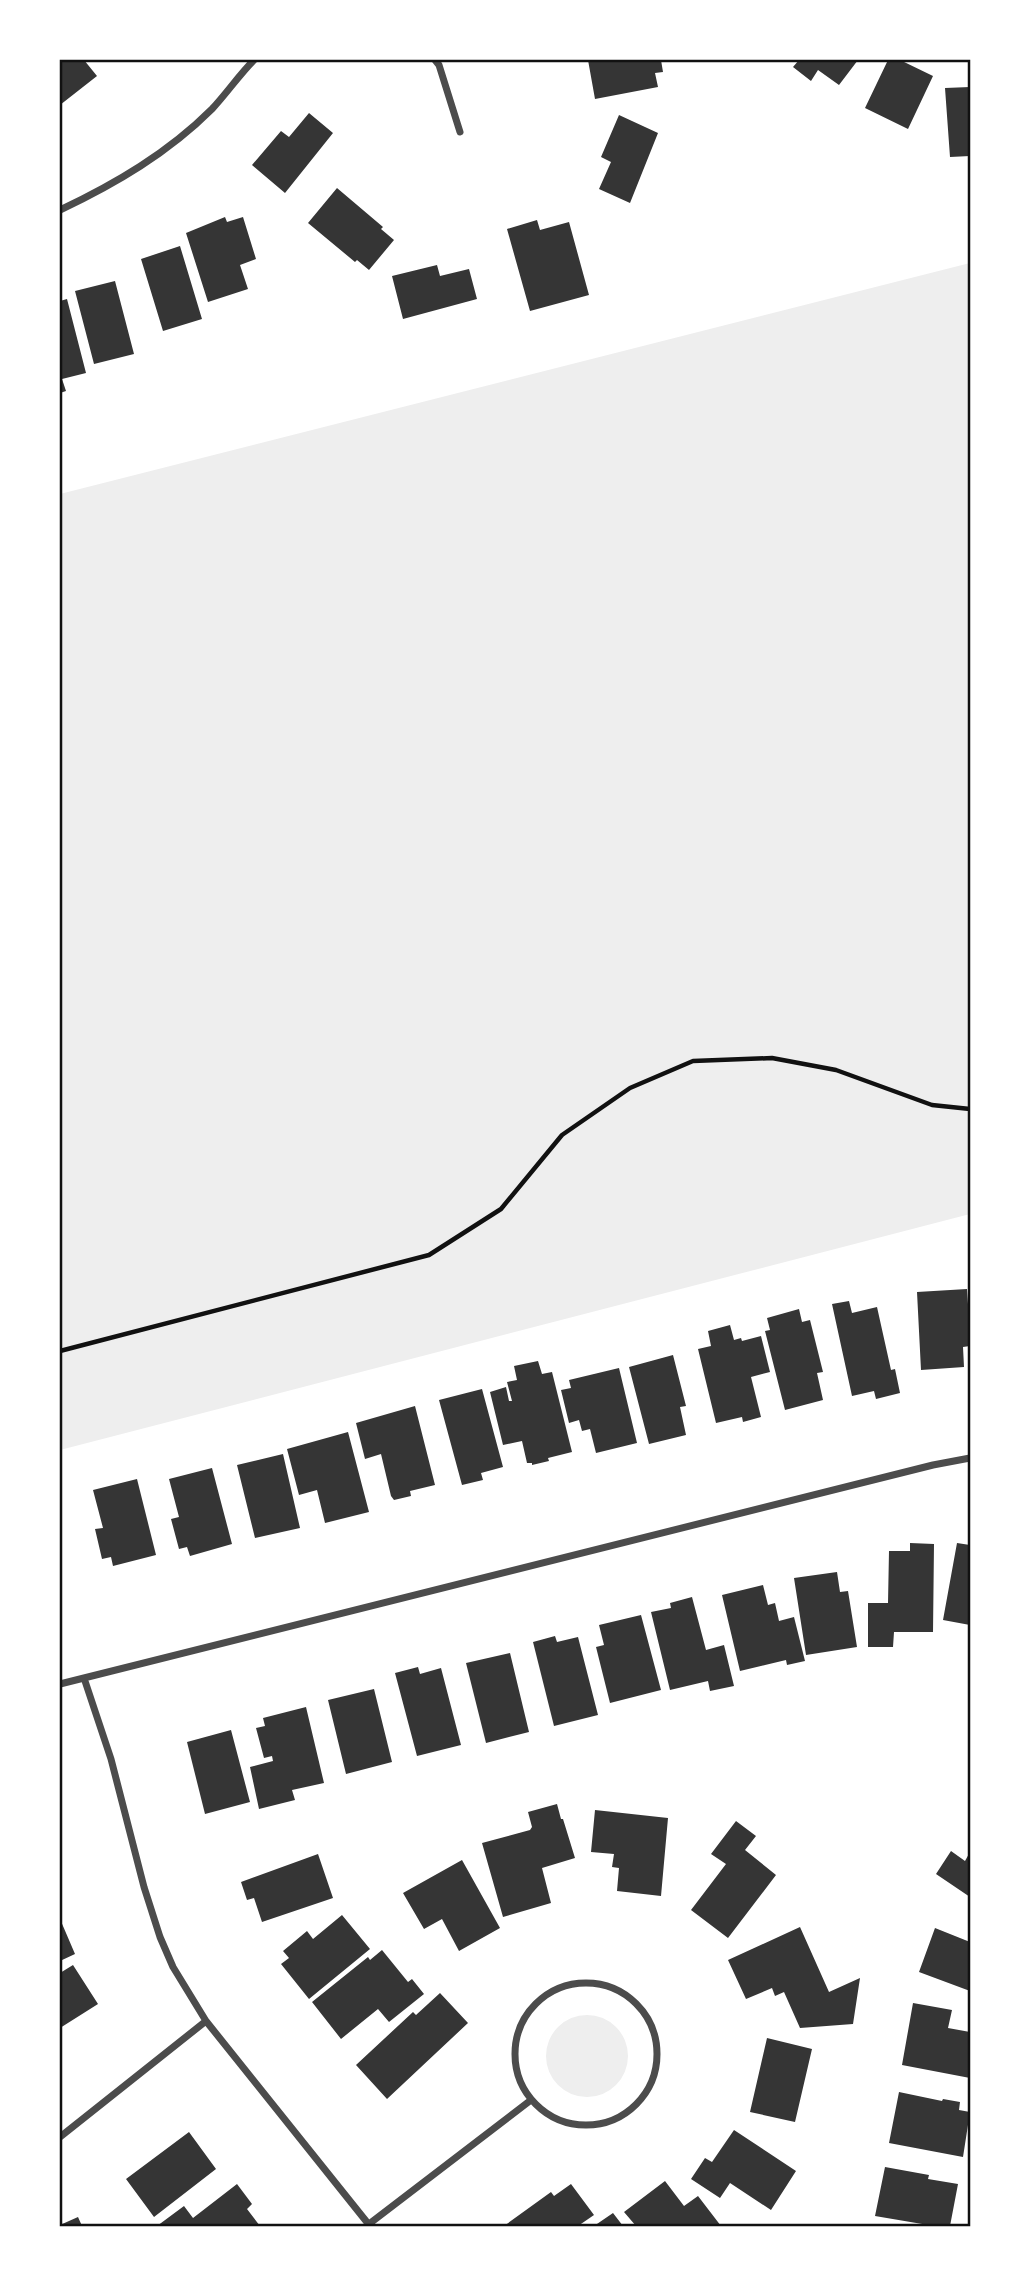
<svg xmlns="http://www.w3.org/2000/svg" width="1030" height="2286" font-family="Poppins,sans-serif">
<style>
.green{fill:#eee}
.building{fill:#353535}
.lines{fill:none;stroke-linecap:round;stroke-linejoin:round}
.path{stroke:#111;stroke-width:4.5}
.minor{stroke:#4c4c4c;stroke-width:7}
.neatline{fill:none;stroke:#111;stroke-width:2.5}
</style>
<rect width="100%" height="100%" fill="#fff"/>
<path class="green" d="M970,263V1214L60,1450V494Z
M546 2056a41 41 0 1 1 82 0a41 41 0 1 1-82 0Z"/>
<path class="building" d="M60,60H84L97,76L60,105Z
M588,60H661L663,72L655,73L658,87L595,99Z
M799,60H858L839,85L818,70L811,81L793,67Z
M888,60H900L933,76L908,129L865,108Z
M970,87V156L950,157L945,88Z
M309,113L333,133L285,193L252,165L281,131L289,137Z
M619,115L658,133L630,203L599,189L611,162L601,157Z
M337,188L383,227L381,229L394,240L369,270L357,260L355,262L308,223Z
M225,217L227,222L243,217L256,259L240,265L248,289L208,302L186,233Z
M537,220L540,230L569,222L589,295L530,311L507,229Z
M180,246L202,319L163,331L141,259Z
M437,265L440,276L469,269L477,299L403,319L392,276Z
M115,281L134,354L94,364L75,291Z
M67,299L86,373L62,379L66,391L60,393V301Z
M967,1289L968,1304H970V1346L963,1347L964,1367L921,1370L917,1292Z
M849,1301L852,1313L877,1307L891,1370L895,1369L900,1393L876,1399L874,1391L852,1396L832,1304Z
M799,1309L802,1322L810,1320L823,1372L817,1373L823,1400L785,1410L765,1331L770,1330L767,1318Z
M730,1325L734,1340L741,1338L742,1341L761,1336L770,1372L751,1377L761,1417L743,1422L742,1417L716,1423L698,1349L711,1346L708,1331Z
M673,1355L686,1406L680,1407L686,1435L649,1444L629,1367Z
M538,1361L542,1374L552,1372L572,1452L548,1458L549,1461L532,1465V1463H527L522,1441L503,1445L490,1392L506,1387L509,1401H512L507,1382L517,1380L514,1366Z
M619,1368L637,1443L596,1453L590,1429L582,1431L579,1420L569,1423L561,1390L571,1388L569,1380Z
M482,1389L503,1467L481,1473L483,1480L462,1485L439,1400Z
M415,1406L435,1485L410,1491L411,1496L394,1500L391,1496L381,1454L365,1459L356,1423Z
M348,1432L369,1512L325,1523L317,1490L299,1495L287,1449Z
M283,1454L300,1528L255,1538L237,1465Z
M212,1468L232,1544L190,1556L187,1547L179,1549L171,1519L179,1517L169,1479Z
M137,1479L156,1555L113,1566L111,1557L102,1559L95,1529L103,1528L93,1490Z
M910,1543L934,1544L933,1632H894L893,1647H868V1603H888L889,1551H910Z
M957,1543L970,1545V1625L943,1620Z
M837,1572L840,1592L848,1591L857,1647L806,1655L794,1578Z
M763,1585L768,1605L775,1603L779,1621L794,1617L805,1661L787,1665L786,1660L740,1671L722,1595Z
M692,1597L706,1650L724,1645L734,1686L710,1691L708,1681L670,1690L651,1612L671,1608L670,1603Z
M641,1615L661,1690L610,1703L596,1647L604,1645L599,1625Z
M555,1636L557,1642L578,1637L598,1715L554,1726L533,1642Z
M510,1653L529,1732L486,1743L466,1663Z
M418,1667L420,1674L441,1668L461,1745L417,1756L395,1673Z
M374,1689L392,1762L346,1774L328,1700Z
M306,1707L324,1783L292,1790L295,1800L259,1809L250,1767L273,1761L272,1756L264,1758L256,1728L265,1726L263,1718Z
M231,1730L250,1802L205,1814L187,1742Z
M557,1804L561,1819H563L575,1858L542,1868L551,1903L503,1917L482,1843L530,1830L532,1827L528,1812Z
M595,1810L668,1818L661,1896L617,1891L619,1868L612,1867L614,1854L591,1852Z
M736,1821L756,1836L745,1850L776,1875L728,1938L691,1910L726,1864L711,1854Z
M951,1851L965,1861L970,1852V1897L936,1874Z
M318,1854L333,1898L262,1922L254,1898L247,1900L241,1882Z
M462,1860L500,1928L459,1951L442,1919L424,1929L403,1893Z
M342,1915L370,1949L309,1999L281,1964L289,1958L283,1951L307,1931L313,1939Z
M60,1919L75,1954L60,1961Z
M800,1927L829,1992L860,1978L853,2024L800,2028L784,1992L775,1996L772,1988L746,1999L728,1960Z
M935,1928L970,1942V1991L919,1972Z
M382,1950L408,1982L412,1979L424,1994L389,2022L378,2009L341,2039L312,2002L368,1957L370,1960Z
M73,1965L98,2004L60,2028V1973Z
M440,1993L468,2023L387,2099L356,2065L413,2012L416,2015Z
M913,2003L952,2010L948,2028L970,2032V2078L902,2065Z
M767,2038L812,2049L795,2122L750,2112Z
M899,2092L942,2101L943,2099L960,2102L959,2110L970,2112L963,2157L889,2143Z
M734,2130L796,2171L771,2210L730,2183L720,2198L691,2179L705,2158L712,2162Z
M189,2132L216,2169L154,2217L126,2179Z
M885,2167L929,2175L928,2179L958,2184L950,2226H934L875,2216Z
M665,2181L684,2206L698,2196L721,2226H636L624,2212Z
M237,2184L252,2204L247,2209L260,2226H157L184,2206L193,2218Z
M571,2184L594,2215L578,2226H504L551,2192L554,2196Z
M613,2213L623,2226H594Z
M78,2217L82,2226H60V2225Z"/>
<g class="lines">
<path class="path" d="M60,1351L429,1255L501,1209L562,1135L630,1088L693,1061L772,1058L836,1070L932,1105L970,1109"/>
<path class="minor" d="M435,60L439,65L460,132
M60,210C115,184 168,153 212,109C227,93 239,75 254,60
M84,1678L111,1759L144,1887L160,1937L173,1967L206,2021L370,2226
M60,1684L933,1465L970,1458
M515 2054a71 71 0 1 1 142 0a71 71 0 1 1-142 0Z
M60,2137L206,2021
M369,2224L531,2100"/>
</g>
<rect width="1030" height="2286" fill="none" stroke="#ffffff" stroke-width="122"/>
<rect x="61" y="61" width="908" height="2164" class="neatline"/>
</svg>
